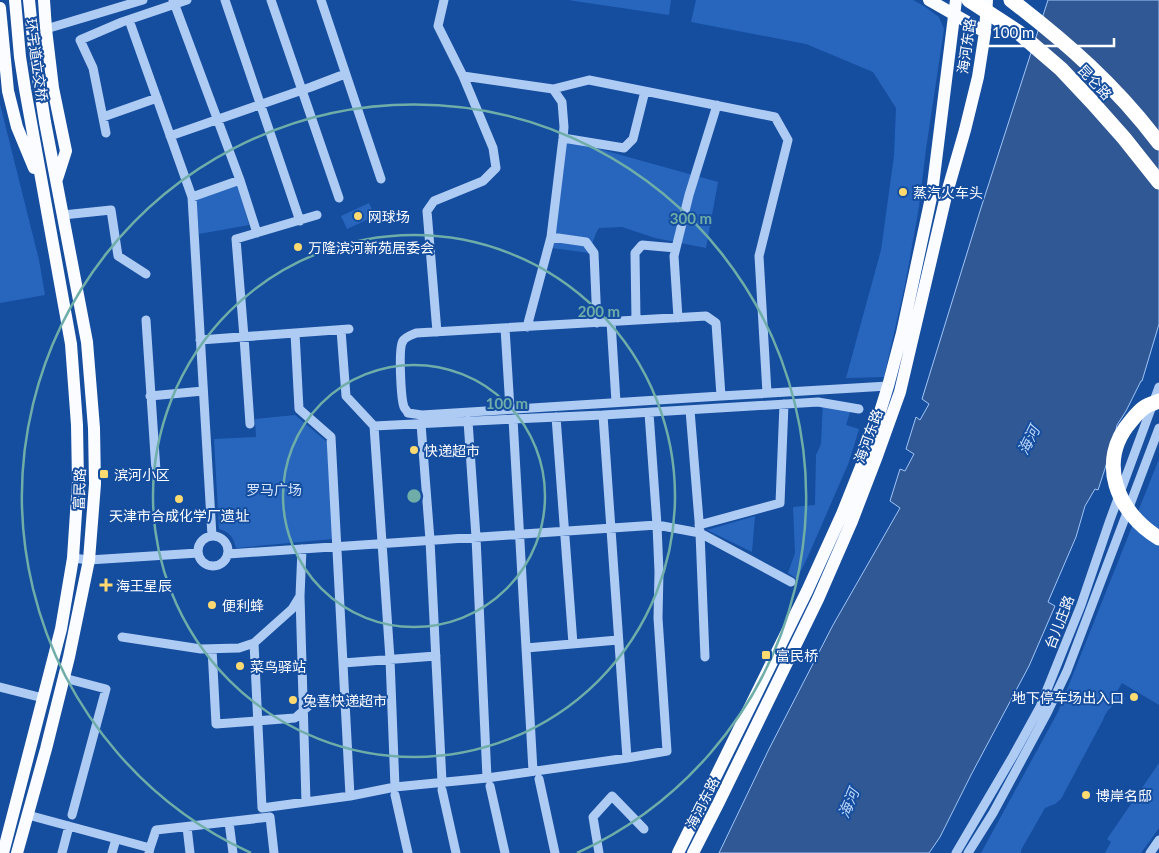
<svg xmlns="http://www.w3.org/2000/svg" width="1159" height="853" font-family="Lato,'Noto Sans SC',sans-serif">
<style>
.green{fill:#2866bd}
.water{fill:#305895;stroke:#a0c5f6}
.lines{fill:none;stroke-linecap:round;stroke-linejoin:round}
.minor{stroke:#aecbf4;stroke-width:9}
.major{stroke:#fafcff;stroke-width:12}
.highway{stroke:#fff;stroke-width:15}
.highway-bridge{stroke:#fff;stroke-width:15}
.ring{fill:none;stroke:#6fada8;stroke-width:2.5}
.poi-dot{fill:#ffda70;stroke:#154d9f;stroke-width:2}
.labels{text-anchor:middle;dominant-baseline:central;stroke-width:4;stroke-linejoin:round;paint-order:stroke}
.street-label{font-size:14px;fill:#fff;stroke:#154d9f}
.poi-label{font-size:14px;fill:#fff;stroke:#154d9f;text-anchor:start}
.park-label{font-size:14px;fill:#d6e6fd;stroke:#154d9f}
.water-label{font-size:15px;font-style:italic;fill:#bad5fa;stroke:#154d9f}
.centre{fill:#6fada8;stroke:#154d9f;stroke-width:2.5}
.ring-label{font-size:15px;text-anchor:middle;font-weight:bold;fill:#6fada8;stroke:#154d9f;stroke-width:4;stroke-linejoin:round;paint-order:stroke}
</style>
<rect width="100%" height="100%" fill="#154d9f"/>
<path class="green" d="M568,0H671L669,15Z
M696,0H913L924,6L939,17L944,29L926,149L919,207L905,285L884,377L846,378L881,250L894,156L896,108L873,72L806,44L691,22Z
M0,104L39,260L45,295L0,303Z
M567,140L718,182L706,248L655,238L622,227L599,228L596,233L589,253L552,248Z
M238,185L249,225L199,234L196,199Z
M369,203L375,216L347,229L341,216Z
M823,403L852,406L846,425L859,429L849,462L809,554L797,579L788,573L795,553L793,507L815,505L816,455L821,444Z
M295,415L327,442L333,539L236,548C233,537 230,532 219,529L214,439L256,437L255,419Z
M1159,459V705L1122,683L1116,693L1126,699C1115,703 1107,708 1103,720L1061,799L1055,804L1045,808L1021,850V853H981L1058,712Z
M755,516L752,552L707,530Z
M1159,763V828L1141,853H1105L1111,842L1107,839Z"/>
<path class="water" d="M1048,0H1159V324L1142,381H1141L1126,411L1117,425L1113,444L1098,490L1095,489L1085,506L1076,537L1048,602L1055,606L1029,666L971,775L940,837L929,853H719L769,749L833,625L900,508L890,501L900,469L905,471L914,454L906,449L916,417L920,420L929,404L922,399L980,211Z"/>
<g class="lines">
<path class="minor" d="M173,0L240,180L257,233
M225,0L300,221
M271,0L339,198
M321,0L381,179
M129,20L192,197L212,536
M46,29L143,0
M463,76L553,89L589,80L775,117L788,140L759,256L767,393
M103,117L157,98
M106,133L93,68L80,40L122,22L187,0
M170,136L311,87L345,74
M563,138L624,148L633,139L645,91
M192,197L240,180
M63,215L111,210L118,256L146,274
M551,237L586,242L594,253L597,323
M678,318L674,256L689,195L717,105
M146,320L156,471
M636,320L635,253L642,245L676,248
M611,322L616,402
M527,327L551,237L563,138L564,127L562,102L553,89
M505,328L510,409
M341,330L346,396L374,426L513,419L603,415L818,402L859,409
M437,332L427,211L434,201L483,181L496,168L493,148L463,76L438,26L444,0
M295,333L299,409L331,437L350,796
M200,340L349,329
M150,396L203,391
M721,396L716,323L706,316L416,333C412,335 405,337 403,341C398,347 401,399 404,407C404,408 408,412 408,413L422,415L721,396L888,386
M690,410L700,533L705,657
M603,415L627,758
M556,417L573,644
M513,419L533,771
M468,421L476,537L487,778
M250,424L244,337L236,239L317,215
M421,424L430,540L442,782
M374,426L390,659L395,787
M699,525L780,503L784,404
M198 551a15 15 0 1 1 30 0a15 15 0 1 1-30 0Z
M228,554L657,525L700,533L791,582
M73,558L89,560L198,553
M300,596L306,802
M122,637L201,649L239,648L254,643L292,609L300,596L302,549
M254,643L262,808L350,796L395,787L487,778L627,758L667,751L658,618L659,572L657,525L649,413
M526,648L618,640
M212,649L216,724L295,718L312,703L345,702
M343,663L436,656
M64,678L106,689L72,815
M0,687L43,698
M539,779L555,853
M490,786L505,853
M442,790L456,853
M395,795L408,853
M28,815L150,848L149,853
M229,822L233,853
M187,827L190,853
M150,848L156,830L270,817L274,853
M62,853L69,826
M112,853L116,839
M599,853L593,817L612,796L644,829
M956,853L1013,756L1040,707L1081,605L1110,520L1159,387
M968,853L993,813L1047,713L1067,671L1159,428
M1150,853L1159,840"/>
<path class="major" d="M44,0L46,29L53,88L66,151L57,179
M929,0L985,32
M0,8L8,91L17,127L34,168
M3,853L61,629L73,558L78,482L77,425L71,344L25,89L20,57L15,0
M17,853L46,749L69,657L89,560L95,484L94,428L87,342L45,122L35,59L29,0
M678,853L807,591L842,514L870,444L888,386L902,333L932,193L956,0
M693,853L719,802L818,599L852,521L877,456L900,392L946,196L965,130L978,77L985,32L987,0"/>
<path class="highway" d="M1011,0C1067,43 1116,86 1159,143"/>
<path class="highway-bridge" d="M969,0L1018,32L1061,69L1092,102L1124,138L1159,182
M1159,401C1155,403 1149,404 1145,407C1140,410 1135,416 1131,421C1096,461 1117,513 1159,538"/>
</g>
<g class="ring">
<circle cx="414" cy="496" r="131"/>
<circle cx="414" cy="496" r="261"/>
<path d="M251 853A392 392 0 1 1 577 853"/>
</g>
<g class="poi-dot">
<circle cx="903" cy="192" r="5"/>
<circle cx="358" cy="216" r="5"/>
<circle cx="298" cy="247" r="5"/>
<circle cx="414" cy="450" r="5"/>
<rect x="99" y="469" width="10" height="10" rx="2.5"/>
<circle cx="179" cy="499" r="5"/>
<path d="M103.5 577.5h5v5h5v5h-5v5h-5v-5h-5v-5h5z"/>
<circle cx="212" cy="605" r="5"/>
<rect x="761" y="650" width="10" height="10" rx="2.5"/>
<circle cx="240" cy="666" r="5"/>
<circle cx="1134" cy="697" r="5"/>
<circle cx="293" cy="700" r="5"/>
<circle cx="1086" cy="795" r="5"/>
</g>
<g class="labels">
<g class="street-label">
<text transform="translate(966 46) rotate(-82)">海河东路</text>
<text transform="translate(37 60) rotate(82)">环宇道立交桥</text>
<text transform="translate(1095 82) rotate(47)">昆仑路</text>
<text transform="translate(868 436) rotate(-70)">海河东路</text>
<text transform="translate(79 489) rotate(-88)">富民路</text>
<text transform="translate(1059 622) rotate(-69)">台儿庄路</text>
<text transform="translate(702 803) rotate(-63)">海河东路</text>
</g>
<g class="poi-label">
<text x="913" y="192">蒸汽火车头</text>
<text x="368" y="216">网球场</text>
<text x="308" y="247">万隆滨河新苑居委会</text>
<text x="424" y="450">快递超市</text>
<text x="114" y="474">滨河小区</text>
<text x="179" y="515" text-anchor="middle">天津市合成化学厂遗址</text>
<text x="116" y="585">海王星辰</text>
<text x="222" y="605">便利蜂</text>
<text x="776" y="655">富民桥</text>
<text x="250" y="666">菜鸟驿站</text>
<text x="1124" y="697" text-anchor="end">地下停车场出入口</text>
<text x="303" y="700">兔喜快递超市</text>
<text x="1096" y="795">博岸名邸</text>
</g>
<g class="park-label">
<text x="274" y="489">罗马广场</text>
</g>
<g class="water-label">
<text transform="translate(1028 440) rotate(-64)">海河</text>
<text transform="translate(848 803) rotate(-67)">海河</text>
</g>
</g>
<circle cx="414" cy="496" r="8" class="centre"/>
<g class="ring-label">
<text x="691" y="224">300 m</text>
<text x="599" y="317">200 m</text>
<text x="507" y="409">100 m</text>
</g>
<path d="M984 38v8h130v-8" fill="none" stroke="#ffffff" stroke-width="2.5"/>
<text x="992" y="38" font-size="15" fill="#ffffff" stroke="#154d9f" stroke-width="4" paint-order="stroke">100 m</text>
</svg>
